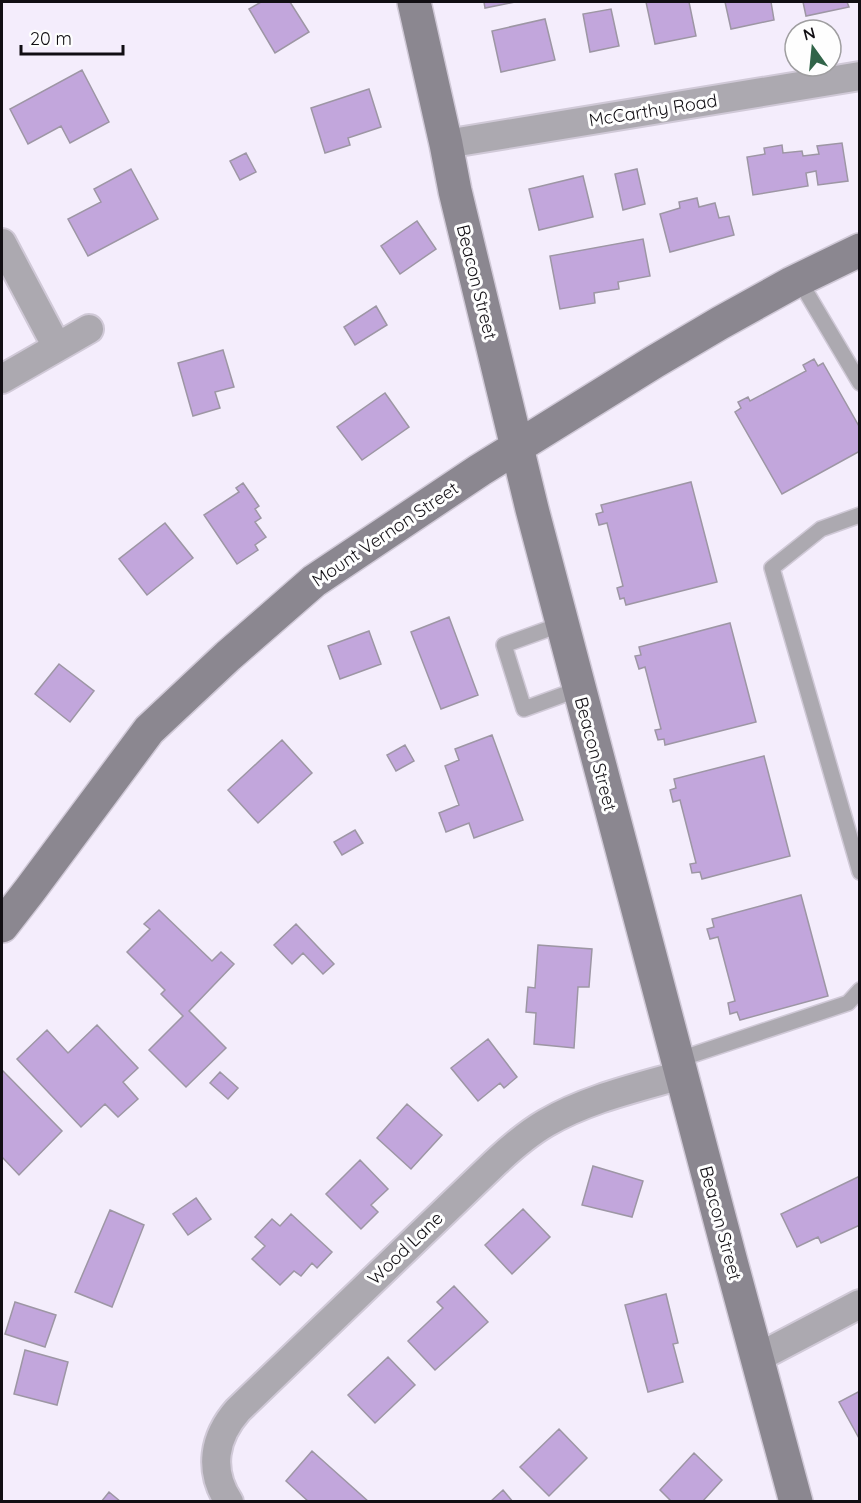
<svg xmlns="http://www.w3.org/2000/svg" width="861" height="1503" font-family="Quicksand,sans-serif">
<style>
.building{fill:#c2a6dc;stroke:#9d96a4;stroke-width:1.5}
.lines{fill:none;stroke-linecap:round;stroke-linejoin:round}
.lane-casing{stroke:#d0c9d7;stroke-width:18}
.street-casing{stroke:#d0c9d7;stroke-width:32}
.secondary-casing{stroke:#d0c9d7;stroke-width:36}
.lane{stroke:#aca9b0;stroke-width:15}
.street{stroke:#aca9b0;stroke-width:28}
.secondary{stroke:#8b8790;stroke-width:33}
.labels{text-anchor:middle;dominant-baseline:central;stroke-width:6;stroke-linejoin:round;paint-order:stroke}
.street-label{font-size:18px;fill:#110e13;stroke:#fefefe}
</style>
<rect width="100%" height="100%" fill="#f4edfc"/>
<path class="building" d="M261,2H290L309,32L275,53L249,9Z
M484,2H515L485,8Z
M646,2H689L696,36L655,44Z
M725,2H771L774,20L731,29Z
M803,2H847L849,7L806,16Z
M611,9L619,46L590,52L583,14Z
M545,19L555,60L501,72L492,31Z
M82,70L109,122L70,143L61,126L28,144L10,109Z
M369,89L381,127L348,138L350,145L325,153L311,108Z
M842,143L848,181L818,185L816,171L806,173L808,186L753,195L747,157L765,154L764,148L782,145L783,153L802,151L803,156L819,154L817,146Z
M246,153L256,172L240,180L230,161Z
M131,169L158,219L88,256L68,219L101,202L94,189Z
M637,169L645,204L623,210L615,174Z
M583,176L593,217L539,230L529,189Z
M697,198L699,207L715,203L719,218L729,216L734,235L670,252L660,214L680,208L679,202Z
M417,221L436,249L400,274L381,246Z
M643,239L650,276L618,282L619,289L594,293L595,303L560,309L550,256Z
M376,306L387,325L355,345L344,327Z
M223,350L234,387L215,392L220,408L193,416L178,363Z
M814,359L818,366L823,363L860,428V451L782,494L735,412L741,408L738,402L748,397L750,401L806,371L803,365Z
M385,393L409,427L362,460L337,427Z
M691,482L717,582L626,605L624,598L620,599L617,588L623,586L607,523L599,525L596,514L603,512L601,505Z
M243,483L259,506L255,509L261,518L255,522L266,537L255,545L258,550L237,564L204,515L239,492L236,488Z
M165,523L193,558L147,595L119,559Z
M449,617L478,695L441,709L411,632Z
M730,623L756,722L665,745L664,739L658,740L655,730L661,729L645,667L639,669L635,656L641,655L639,647Z
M369,631L381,664L340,679L328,646Z
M59,664L94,691L70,722L35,694Z
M492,735L523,820L474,838L469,823L446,832L439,813L459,805L445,766L459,760L455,749Z
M282,740L312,773L258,823L228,790Z
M405,745L414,761L396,771L387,755Z
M764,756L790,856L702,879L700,872L692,873L690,864L696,863L680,800L673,802L670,790L676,788L674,779Z
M355,830L363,843L342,855L334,842Z
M801,895L828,996L740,1020L737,1012L730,1014L728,1003L735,1001L718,937L710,939L707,929L714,927L712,919Z
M159,910L212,961L221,952L234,964L189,1011L226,1048L186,1087L149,1050L183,1016L161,994L165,990L127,952L150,929L144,924Z
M296,924L334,964L323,974L303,953L292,964L274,945Z
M538,945L592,949L589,987H578L574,1048L534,1044L536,1013L526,1012L528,987L535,988Z
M97,1025L138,1068L123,1082L138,1099L118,1117L105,1104L81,1127L17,1059L47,1030L68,1053Z
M488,1039L517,1077L504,1088L500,1083L478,1101L451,1068Z
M2,1070L62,1131L19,1175L2,1157Z
M220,1072L238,1088L228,1099L210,1083Z
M407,1104L442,1135L411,1169L377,1138Z
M360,1160L388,1189L371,1205L378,1212L361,1229L326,1194Z
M593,1166L643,1181L632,1217L582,1205Z
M860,1176V1225L821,1243L818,1237L797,1247L781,1214Z
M196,1198L211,1219L188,1235L173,1214Z
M523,1209L550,1237L512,1274L485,1245Z
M110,1210L144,1225L112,1307L75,1292Z
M291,1214L332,1252L317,1268L312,1263L301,1276L294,1271L280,1285L252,1259L265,1246L255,1237L272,1219L280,1226Z
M454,1286L488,1322L435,1370L408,1341L443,1308L437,1302Z
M666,1294L678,1343L673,1344L683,1382L648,1392L625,1305Z
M15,1302L56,1315L45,1347L5,1334Z
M25,1350L68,1362L57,1405L14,1394Z
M388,1357L415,1385L375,1423L348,1395Z
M860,1391V1440L839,1402Z
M559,1429L587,1458L549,1496L520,1467Z
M312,1451L369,1502H309L286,1481Z
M694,1453L722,1480L702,1502H672L660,1490Z
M503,1490L513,1502H490Z
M109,1492L121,1502H101Z"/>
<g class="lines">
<defs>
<path id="lane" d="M799,280L860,383
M860,515L821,529L772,568L860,872
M562,624L504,645L524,709L579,689
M677,1060L848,1003L860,990"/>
<path id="street" d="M446,144L860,76
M2,243L57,347
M2,379L89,329
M757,1358L860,1304
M229,1502C208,1470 214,1437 238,1410L495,1163C511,1148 527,1134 546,1123C587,1099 636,1088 681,1075"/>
<path id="secondary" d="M414,2L446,144L455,191L532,509L730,1258L796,1502
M2,926L30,890L149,730L228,656L314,581L480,470L654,362L720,323L792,283L860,250"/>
</defs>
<use href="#lane" class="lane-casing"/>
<use href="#street" class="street-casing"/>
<use href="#secondary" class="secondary-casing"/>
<use href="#lane" class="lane"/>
<use href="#street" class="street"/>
<use href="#secondary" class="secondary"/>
</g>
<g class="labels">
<g class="street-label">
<text transform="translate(653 110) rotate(-9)">McCarthy Road</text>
<text transform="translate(477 282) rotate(76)">Beacon Street</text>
<text transform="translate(385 534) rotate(-34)">Mount Vernon Street</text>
<text transform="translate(596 754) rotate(75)">Beacon Street</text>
<text transform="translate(721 1223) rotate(75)">Beacon Street</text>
<text transform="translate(405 1248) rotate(-44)">Wood Lane</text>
</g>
</g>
<rect width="861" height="1503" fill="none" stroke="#110e13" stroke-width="6"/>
<g transform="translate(813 48) rotate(345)"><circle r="28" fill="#fefefe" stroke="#9f9ea0" stroke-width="1.5"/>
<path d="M0-4.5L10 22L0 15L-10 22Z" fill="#316449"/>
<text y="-9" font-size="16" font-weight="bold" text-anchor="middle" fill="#110e13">N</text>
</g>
<path d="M21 45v9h102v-9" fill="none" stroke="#110e13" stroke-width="3"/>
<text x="30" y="45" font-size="18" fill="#110e13" stroke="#fefefe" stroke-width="4.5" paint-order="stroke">20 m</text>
</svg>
